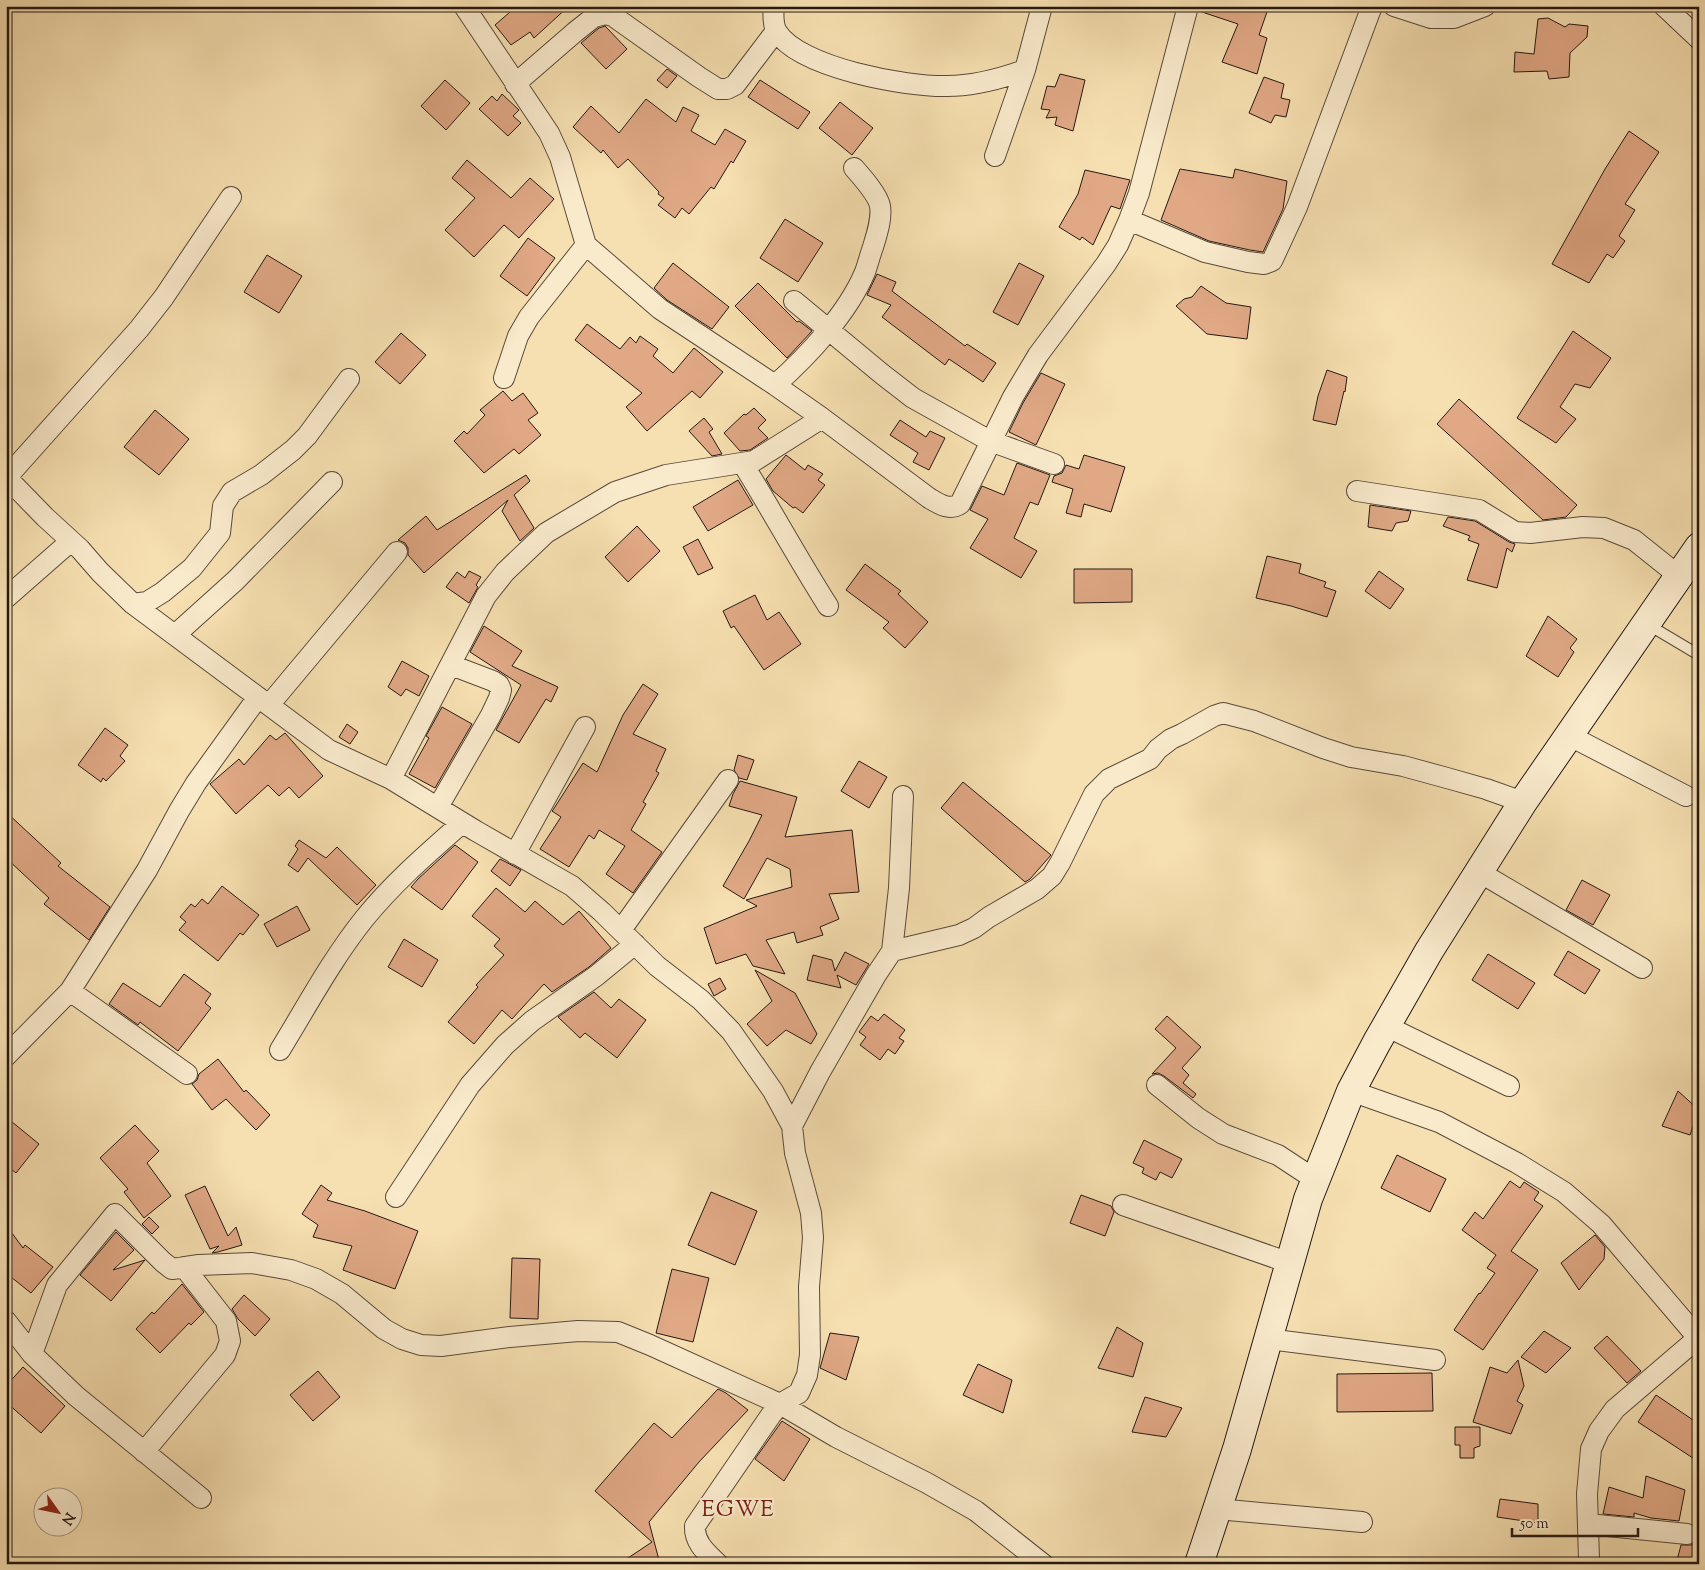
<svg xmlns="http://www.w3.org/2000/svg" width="1705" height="1570" font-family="'Sorts Mill Goudy',serif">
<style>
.building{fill:#e0a885;stroke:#251914}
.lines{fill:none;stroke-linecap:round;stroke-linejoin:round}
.lane-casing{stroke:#594a3b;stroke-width:12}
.street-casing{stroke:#594a3b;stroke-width:22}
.secondary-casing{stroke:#251914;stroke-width:30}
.lane{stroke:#f9eacc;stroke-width:10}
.street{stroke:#f9eacc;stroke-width:20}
.secondary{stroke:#f9eacc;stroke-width:28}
.labels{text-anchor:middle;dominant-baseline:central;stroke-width:4.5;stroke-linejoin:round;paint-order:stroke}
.quarter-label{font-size:22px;letter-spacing:1px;fill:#7a1f14;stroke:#f9eacc}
</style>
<rect width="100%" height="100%" fill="#f6dfb0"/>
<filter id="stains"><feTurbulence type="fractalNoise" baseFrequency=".004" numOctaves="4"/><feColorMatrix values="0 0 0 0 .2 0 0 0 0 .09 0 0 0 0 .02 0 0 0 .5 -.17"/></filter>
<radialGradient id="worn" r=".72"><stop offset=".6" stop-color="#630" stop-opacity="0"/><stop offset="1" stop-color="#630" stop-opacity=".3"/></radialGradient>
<path class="building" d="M517,6H569L534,38L530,32L511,45L495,25Z
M1200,6H1269L1259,35L1267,38L1257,74L1222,62L1238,24L1199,11Z
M1548,18L1565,27L1569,24L1588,26L1587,37L1570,53L1569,77L1549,79L1547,71L1514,72L1515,52L1534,54L1538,19Z
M605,26L627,49L606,69L581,43L599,28Z
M667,69L677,76L667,88L657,80Z
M1060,74L1085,80L1073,131L1055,125L1057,117L1046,118L1050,110L1041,109L1047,86L1055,87Z
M1264,77L1284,84L1281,98L1290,100L1286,117L1275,115L1271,123L1249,113Z
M445,80L470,103L446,130L421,106Z
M760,80L810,112L798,129L748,97Z
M502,94L519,110L513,116L521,123L508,136L479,109L492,96L497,101Z
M646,99L676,122L683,107L699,115L691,131L715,145L725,129L746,141L733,163L731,161L714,189L711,187L689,214L682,208L675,218L658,205L664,198L658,194L659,192L628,159L618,168L603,150L601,153L573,127L591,106L619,133Z
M840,102L873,128L852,155L819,128Z
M1629,131L1659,152L1625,204L1635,210L1619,236L1625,241L1613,258L1607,254L1589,283L1552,264L1605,169Z
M467,160L511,198L530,178L554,199L519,238L504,225L474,257L445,230L475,198L452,178Z
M1180,169L1233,178L1235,169L1287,181L1283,209L1263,252L1250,250L1209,241L1161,220Z
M1085,170L1130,180L1120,209L1111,206L1093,245L1082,237L1080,240L1059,227L1078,194Z
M785,219L823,243L798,282L760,258Z
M528,238L555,258L527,296L500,276Z
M267,255L302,276L279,313L244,292Z
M673,263L729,307L712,329L667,300L654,288Z
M1019,263L1044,276L1018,325L993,312Z
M877,274L896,282L892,291L965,346L967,344L996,363L983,382L949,359L945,365L882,317L891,305L867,295Z
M758,283L797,322L799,321L812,331L787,358L735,306Z
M1201,286L1226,303L1251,307L1247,339L1207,334L1176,306L1184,299L1192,297Z
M587,324L620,349L630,337L636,343L640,336L658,349L653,356L673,373L694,348L723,372L700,398L692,391L647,431L626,407L642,393L575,340Z
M1573,331L1611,358L1590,388L1575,384L1560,407L1576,419L1556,443L1517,418Z
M401,333L426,355L400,384L375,362Z
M1327,370L1347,377L1345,392L1344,391L1336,425L1313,420L1318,396Z
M1041,373L1065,384L1036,445L1009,432L1023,403Z
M503,391L512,401L523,393L538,413L528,420L541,435L519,454L514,449L484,473L454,441L464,431L467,434L485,415L480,410Z
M1459,399L1577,505L1566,517L1543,520L1437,424Z
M754,408L766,420L758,428L768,438L750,450L740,451L724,433L744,414L746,415Z
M155,410L189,439L159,475L124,447Z
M704,418L713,429L709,432L722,454L712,456L689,431Z
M900,420L926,437L930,431L945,438L929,470L913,462L918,453L890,435Z
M786,455L805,470L808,465L823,474L818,480L825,485L803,513L795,507L793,508L773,491L766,479Z
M1084,455L1125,467L1111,512L1084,504L1081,517L1066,513L1073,489L1052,482L1054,476L1062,473L1066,465L1079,469Z
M1017,463L1050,475L1038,505L1030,502L1014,538L1037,551L1021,578L970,548L988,519L970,510L982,486L1004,495Z
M526,475L530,481L514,495L534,528L520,541L502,511L508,500L424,573L408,555V548L405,543L398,540L426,516L437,530Z
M738,480L753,505L708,531L693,507Z
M1370,505L1411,511L1408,521L1396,523L1392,531L1368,527Z
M1448,517L1475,521L1509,542L1515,544L1512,552L1507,548L1497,588L1467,580L1479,544L1468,540L1470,536L1443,526Z
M637,526L660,551L628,582L605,557Z
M698,539L713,568L698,575L683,547Z
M1267,556L1301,564L1299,573L1326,582L1324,587L1336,591L1327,617L1291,606L1256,598Z
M865,564L901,591L898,594L928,622L905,648L883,628L889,622L846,590Z
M1074,569H1132V602L1074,603Z
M469,571L481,577L476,585L478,587L469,603L446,587L457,572L465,578Z
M1379,571L1404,589L1390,609L1365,591Z
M755,595L767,620L779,612L801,644L764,670L734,626L731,628L723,611Z
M1548,616L1577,639L1570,648L1574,652L1558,677L1526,656Z
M484,626L522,651L512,666L558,687L551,702L546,699L519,743L496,730L521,685L470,652Z
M402,661L429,676L419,696L406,689L401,696L388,687Z
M643,684L658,694L633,734L666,749L656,771L659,773L643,802L646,804L631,830L662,852L633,893L606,874L625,846L599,830L594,839L589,835L569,867L540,849L561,817L552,811L553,810L583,763L597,772L623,715Z
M442,707L472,724L435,788L409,774L429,738L426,736Z
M347,724L358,732L350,744L339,737Z
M105,728L128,745L120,756L125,761L106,781L103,778L101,782L78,765Z
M285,733L323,776L299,798L289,787L279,796L268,785L236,814L210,784L239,759L244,765L270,735L276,740Z
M738,755L754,760L747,780L739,778L734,770Z
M859,761L887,777L869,808L841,791Z
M740,781L797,797L785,837L852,830L859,892L829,894L839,919L820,927L823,935L797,943L794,932L766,940L785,974L753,966L746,954L716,964L704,928L757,906L746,900L792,887L790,869L767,858L744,899L723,886L749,841L762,815L729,806L733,794Z
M963,782L1051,855L1030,879L1025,882L941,808Z
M6,812L61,863L58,866L110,907L89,940L44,904L49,898L6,858Z
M299,840L326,858L337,847L376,885L357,905L308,858L298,872L288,865L298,849L295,846Z
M455,845L478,862L442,910L411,887L418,879Z
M500,859L521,870L510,886L491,871Z
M1582,880L1610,895L1593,925L1566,910Z
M222,886L259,915L243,935L240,933L218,961L179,930L186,922L180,917L191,904L195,907L202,899L208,904Z
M496,888L525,912L535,901L563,925L579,911L611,948L589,967L552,992L544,984L512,1019L502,1010L474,1044L448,1022L478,987L476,985L504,955L494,946L500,939L472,916Z
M297,906L310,930L277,947L264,924Z
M404,939L438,960L422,987L388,967Z
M1568,951L1600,970L1585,994L1554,975Z
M845,952L869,964L856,985L837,975L841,988L807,980L813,955L832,960L835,971Z
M1488,954L1535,983L1518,1009L1472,980Z
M755,970L795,993L817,1034L811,1044L786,1030L767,1046L747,1024L772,1001Z
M184,974L211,994L205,1003L211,1008L178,1051L140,1022L138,1025L109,1004L123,983L160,1007Z
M720,978L726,989L714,996L708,984Z
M594,992L611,1008L619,999L646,1020L617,1058L585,1033L580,1038L558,1017Z
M884,1014L905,1030L899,1038L904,1041L895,1054L888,1049L880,1060L860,1045L866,1037L859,1032L871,1016L878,1021Z
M1167,1016L1201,1047L1182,1068L1189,1075L1183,1083L1196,1094L1193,1098L1164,1076L1158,1073L1152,1074L1176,1048L1155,1029Z
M218,1059L244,1092L246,1090L270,1115L256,1130L226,1099L212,1110L192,1084L197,1080L199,1074Z
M1678,1091L1699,1110L1690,1135L1662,1126Z
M6,1117L39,1144L16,1173L6,1165Z
M135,1125L159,1151L147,1163L171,1196L144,1218L124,1192L128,1189L100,1158Z
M1144,1140L1182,1159L1172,1178L1160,1172L1156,1180L1142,1173L1144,1168L1133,1163Z
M1397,1155L1446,1179L1430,1212L1381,1188Z
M1510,1181L1520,1188L1524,1182L1539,1192L1534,1200L1543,1206L1511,1251L1538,1270L1483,1350L1454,1330L1479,1293L1480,1294L1495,1273L1487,1268L1496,1255L1462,1230L1475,1212L1483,1219Z
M321,1185L332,1193L327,1200L365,1211L418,1231L395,1289L343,1270L352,1246L313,1237L318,1225L302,1214Z
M205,1186L228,1236L236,1227L242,1245L218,1252L212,1253L219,1246L210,1249L185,1195Z
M711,1192L757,1211L735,1265L688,1245Z
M1081,1195L1111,1206L1114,1212L1105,1236L1070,1223Z
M149,1217L159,1227L152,1234L142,1224Z
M6,1225L23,1248L25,1245L53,1267L31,1293L6,1273Z
M116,1232L134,1250L113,1270L145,1260L111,1301L80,1275Z
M1595,1235L1605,1247L1604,1259L1579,1290L1561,1263Z
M512,1258L540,1259L538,1319L510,1318Z
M672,1269L709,1278L693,1342L656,1333Z
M182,1284L204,1312L191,1325L189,1323L160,1353L136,1329L152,1312L154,1314Z
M244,1295L270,1319L255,1336L238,1319L232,1309Z
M1117,1327L1143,1343L1133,1377L1098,1368Z
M1544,1331L1571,1348L1546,1373L1521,1357Z
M830,1333L859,1337L846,1380L820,1368Z
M1607,1336L1641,1371L1627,1383L1594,1348Z
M1518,1360L1524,1386L1517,1401L1523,1405L1511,1434L1473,1422L1490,1367L1507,1373Z
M978,1364L1012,1380L1003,1413L963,1395Z
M23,1367L65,1406L41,1433L6,1402V1386Z
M318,1371L340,1397L313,1421L290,1395Z
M1432,1373L1433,1411L1337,1412V1374Z
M718,1389L726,1393L748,1410L699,1462L649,1522L660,1564H619L652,1542L595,1491L654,1423L672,1438Z
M1656,1395L1699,1424V1462L1638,1422Z
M1145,1397L1182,1408L1166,1437L1132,1432Z
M782,1421L810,1439L784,1481L755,1459Z
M1455,1427H1480V1446L1474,1448V1458H1460V1445H1455Z
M1646,1476L1685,1490L1679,1521L1651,1518L1634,1513V1517L1603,1514L1609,1487L1643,1498Z
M1500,1499L1538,1504V1523L1497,1517Z
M1695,1543L1699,1544V1564H1676L1681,1545H1691Z"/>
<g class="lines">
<defs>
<path id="lane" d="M1647,624L1699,655"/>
<path id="street" d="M464,6L549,133L560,157L586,245L660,309L775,385L822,418
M774,6C773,13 773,26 777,32C800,68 906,87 947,86C973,86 1000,79 1025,70L1042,6
M1394,6L1431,18H1454L1485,6
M1664,6L1699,39
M515,84L575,32L594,17L605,14L613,16L699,77L718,89H727L735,85L776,31
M995,156L1025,70
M1129,220L1139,193L1188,6
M794,301L882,374L913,398L990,441L1054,464
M504,378L518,336L529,317L586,245
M775,385C808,356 848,313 865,272C868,264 870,255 873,247C877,234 882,219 880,206C878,195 862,177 854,168
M743,464C772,511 798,559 828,606
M6,477L45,517L80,549L100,572L133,604L329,750L391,779L476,831L572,886L602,912L657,966L701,1000L731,1031L773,1091L792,1126
M7,477L139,329L164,297L231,197
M1357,491L1479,510L1515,532L1530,533L1583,527L1604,528L1634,540L1679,576
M6,598L71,541
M133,604L147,602L163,592L192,568L220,533L223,506L232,492L261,475L293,450L307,436L349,379
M175,635L236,580L332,482
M269,705L397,552
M1570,736L1686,796
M391,779L486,596L505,572L546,533L615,492L666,475L754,461L822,418L929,498C939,504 949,511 960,504L1013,397L1038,355L1106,264L1118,245L1129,220L1205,252L1248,262L1264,264L1272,261L1297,207L1372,6
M438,807L491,715L499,698L501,690L499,685L493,681L451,665
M515,854L585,727
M1479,872L1642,968
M621,930L728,780
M892,951L899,888L903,796
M70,991L187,1074
M1386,1026L1509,1086
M280,1050C307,1006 332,959 364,919C393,883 428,853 462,823
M6,1056L70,991L147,870L179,811L196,783L258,697
M1157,1085L1198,1118L1223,1134L1278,1155L1316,1180
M1351,1091L1439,1122L1517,1163L1564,1192L1601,1224L1699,1339
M396,1197L470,1085L505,1045L532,1021L596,976L635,944
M1123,1205L1290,1263
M6,1321L32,1354L76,1396L201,1498
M1268,1339L1435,1360
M32,1354L57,1285L115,1214L163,1262L172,1269L199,1265L252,1263L291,1270L316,1279L342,1294L384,1329L402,1339L421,1345L441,1346L510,1337L578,1331L618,1332L650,1345L780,1404L836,1437L927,1483L976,1511L1043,1564
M144,1452L225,1355L230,1341L226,1321L184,1267
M1217,1509L1362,1522
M1588,1524L1687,1534
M718,1564C707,1553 694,1543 695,1526L771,1415L780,1404L799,1393L807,1375L810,1355L809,1287L813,1238L811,1213L795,1153L792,1126L820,1072L876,975L892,951L959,935L974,928L989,917L1037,889L1052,876L1060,863L1094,794L1109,779L1150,759L1158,749L1171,739L1182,734L1214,716L1223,713L1254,721L1323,748L1351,757L1403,766L1447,778L1486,789L1523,802
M1591,1564L1589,1559L1587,1494L1591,1449L1599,1431L1615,1409L1698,1338"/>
<path id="secondary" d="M1199,1564L1237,1449L1308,1199L1351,1091L1377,1042L1429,951L1523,802L1699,547"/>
</defs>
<use href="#lane" class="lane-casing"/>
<use href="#street" class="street-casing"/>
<use href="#secondary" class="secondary-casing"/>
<use href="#lane" class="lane"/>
<use href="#street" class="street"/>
<use href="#secondary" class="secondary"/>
</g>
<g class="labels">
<g class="quarter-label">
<text x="738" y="1511">EGWE</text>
</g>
</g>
<rect width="1705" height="1570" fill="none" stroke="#f6dfb0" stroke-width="25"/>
<rect x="8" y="8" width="1690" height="1555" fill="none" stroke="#251914" stroke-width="2.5"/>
<rect x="12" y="12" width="1680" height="1545" fill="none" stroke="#251914"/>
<g transform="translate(58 1512) rotate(123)"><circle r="24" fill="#f9eacc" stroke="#a49682"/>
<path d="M0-4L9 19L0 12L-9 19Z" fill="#8f2418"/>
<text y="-8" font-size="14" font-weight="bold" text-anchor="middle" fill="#251914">N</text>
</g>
<path d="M1512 1528v8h126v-8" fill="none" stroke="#251914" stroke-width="2.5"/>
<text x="1520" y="1528" font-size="15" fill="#251914" stroke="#f9eacc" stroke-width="4" paint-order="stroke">50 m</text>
<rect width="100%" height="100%" filter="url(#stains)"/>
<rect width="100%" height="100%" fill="url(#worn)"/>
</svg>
